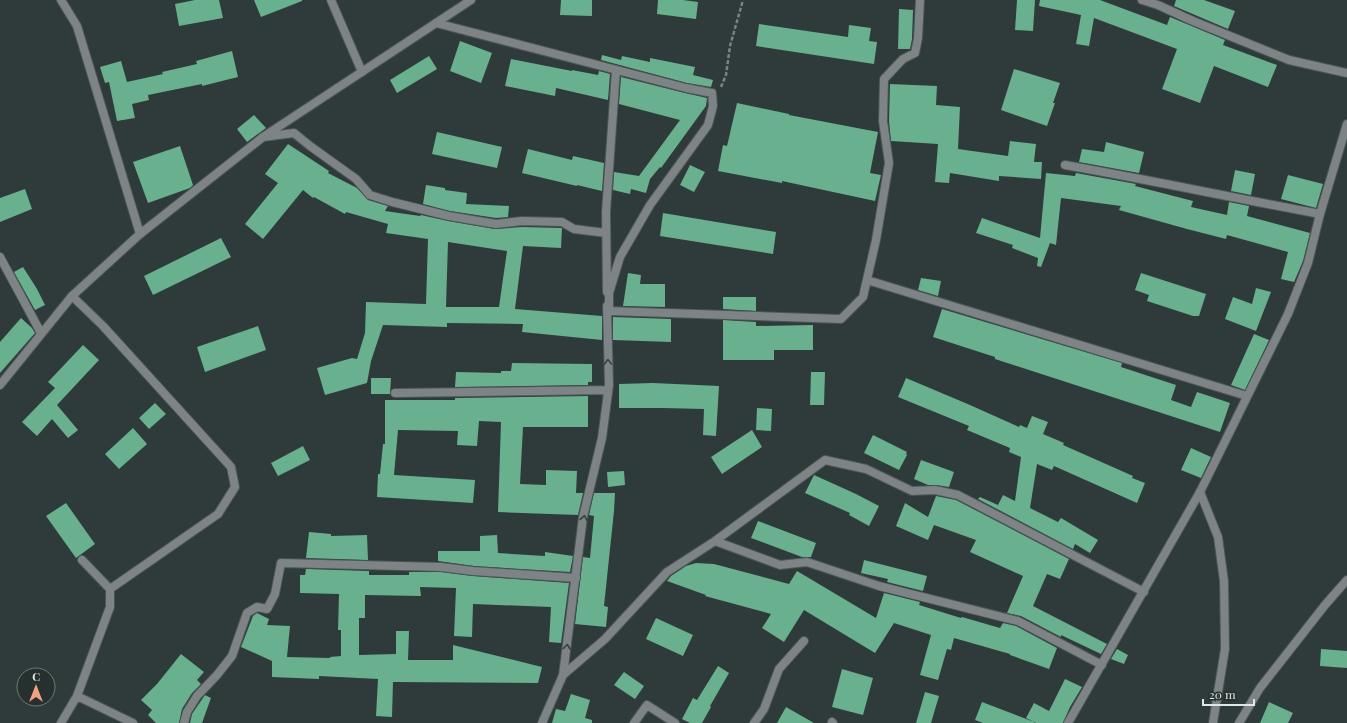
<svg xmlns="http://www.w3.org/2000/svg" width="1347" height="723" font-family="'Playfair Display',serif">
<style>
.building{fill:#69b08e;fill-rule:evenodd}
.lines{fill:none;stroke-linecap:round;stroke-linejoin:round}
.minor-casing{stroke:#4b5656;stroke-width:10}
.tertiary-casing{stroke:#4b5656;stroke-width:10}
.path{stroke:#798383;stroke-width:2.5;stroke-dasharray:4 2;stroke-linecap:butt}
.minor{stroke:#7e8386;stroke-width:8}
.tertiary{stroke:#7e8386;stroke-width:8}
.oneway{stroke:#374140}
</style>
<rect width="100%" height="100%" fill="#2f3a3a"/>
<path class="building" d="M195,0H219L223,18L179,26L175,4Z
M254,0H302V1L261,17Z
M561,0H592V16L560,15Z
M658,0H683L698,2L696,19L657,14Z
M1017,0H1035L1033,31L1015,30Z
M1040,0H1100L1167,25L1170,17L1225,40L1223,45L1277,65L1268,87L1214,66L1200,103L1162,89L1177,49L1094,18L1089,46L1076,44L1081,15L1039,6Z
M1176,0H1204L1235,11L1228,29L1174,6Z
M899,9L913,10L912,39L910,49H898Z
M759,24L848,37L849,25L871,28L869,41L877,42L874,64L756,46Z
M460,41L492,53L481,83L450,71Z
M232,51L238,77L202,86V84L148,95L149,100L132,104L135,118L117,121L109,82L105,83L100,67L121,61L127,82L163,74L162,72L197,64L196,61Z
M602,55L621,60L622,56L650,62V58L695,67L693,75L713,80L711,87L687,83L601,60Z
M429,56L437,69L397,93L390,80Z
M511,59L572,71V70L598,75L599,71L610,74L608,100L556,88L555,96L505,86Z
M1014,69L1060,83L1053,103H1055L1047,126L1001,110Z
M621,77L685,93L707,98L706,106L661,168L660,167L650,179L646,193L631,189L630,194L613,190L614,172L639,176L680,120L619,104Z
M890,84L937,86L936,105L960,107L958,149L1008,156L1010,141L1036,144L1034,162H1042L1041,179L999,176V181L950,173L949,183L935,182L938,144L891,141L889,121Z
M737,103L789,114V115L878,132L870,173L881,175L875,201L782,181V183L718,171L723,145L727,146Z
M254,115L266,128L247,142L237,129Z
M437,132L502,147L497,168L432,154Z
M1106,142L1144,152L1139,173L1079,162L1082,149L1104,152Z
M288,144L329,171L328,173L357,188L368,200L388,206L385,211L420,216L421,215L448,221L495,229L522,227L562,228L561,248L523,246L515,309L602,316V340L522,332L523,324L447,323V327L383,325L371,361L367,383L325,395L317,368L352,358L357,359L365,333L366,302L426,304L428,239L386,233L388,224L346,212L345,214L314,197L313,198L303,190L263,239L245,224L278,183L265,174ZM448,242L507,251L499,307H446Z
M180,146L193,185L190,188L148,203L133,162Z
M528,149L572,160L573,156L604,163L602,191L577,185V186L522,173Z
M690,165L705,172L694,192L680,185Z
M1235,170L1255,174L1251,195L1231,191Z
M1046,173L1075,176L1076,173L1136,184L1135,186L1193,201L1191,207L1227,215L1229,202L1249,206L1247,216L1310,233L1303,261L1294,282L1281,279L1288,252L1227,235L1226,239L1187,229L1119,210L1121,206L1061,198L1056,245L1050,243L1041,267L1037,266L1038,258L1012,248L1013,245L976,233L982,218L1040,238Z
M1288,175L1323,184L1316,208L1281,199Z
M426,185L445,188V190L467,193L466,204L509,206L508,217L496,218L450,211L423,204Z
M25,189L32,209L0,222V198Z
M663,213L776,232L773,254L660,236Z
M221,238L231,257L153,295L144,276Z
M23,267L37,289L45,305L35,310L14,272Z
M628,273L641,275L640,284H665V307L623,306Z
M1141,273L1206,294L1199,316H1193L1147,301L1149,295L1135,290Z
M921,278L941,281L938,296L918,290Z
M1256,288L1271,292L1256,331L1225,319L1233,297L1252,304Z
M723,297H756V311L723,309Z
M942,309L1122,363L1121,367L1176,385L1171,400L1191,407L1197,392L1230,403L1220,432L995,359V357L933,337Z
M613,317L671,319V342L613,340Z
M21,318L32,328L35,333L0,373V342Z
M723,320L756,322V326L813,325V350H774V360H723Z
M258,326L266,350L205,372L197,347Z
M1254,334L1269,340L1245,390L1231,385Z
M83,345L99,360L57,405L78,430L68,438L52,419L37,436L22,422L55,388L48,382Z
M512,363L592,364V382H588V385L455,387L456,372L501,373V371H511Z
M811,372H825L824,405H810Z
M371,378H391L390,394H371Z
M906,378L970,405L1019,427L1020,425L1027,428L1032,416L1048,422L1043,434L1064,443L1063,445L1133,476L1132,478L1145,483L1137,503L1054,466L1052,470L1037,464L1030,508L1058,522L1061,518L1098,540L1090,553L1075,544L1073,549L978,499L980,497L998,505L1003,495L1015,501L1021,457L1009,452L1010,448L967,430L969,426L898,397Z
M653,383L719,386L716,436L703,435L704,409L662,408H619V384Z
M588,396V427H523L520,484L546,485V470L577,471L576,493H583L578,515L498,512L501,422L479,421L477,446L457,445L458,431L398,430L394,475L475,480L473,503L377,497L378,474H380L383,444H385V400H455V398Z
M155,403L166,414L149,429L139,418Z
M757,408L772,409L771,431L756,430Z
M133,428L147,444L119,469L105,454Z
M752,430L762,447L722,474L711,457Z
M873,435L907,452L906,454L907,455L899,470L864,453Z
M303,446L310,460L278,476L271,463Z
M1191,448L1211,457L1201,478L1181,470Z
M921,460L954,472L949,487L936,485H928L914,479Z
M624,471L625,485L608,487L607,472Z
M814,475L856,494L879,506L869,526L849,515L850,513L805,493Z
M594,493H615L614,511L604,606L608,607L606,627L575,624L583,557L590,558L594,516L589,515Z
M936,496L956,500L1069,559L1060,579L1047,574L1033,606L1107,644L1101,654L1061,635V637L1021,616L1007,613L1023,576L970,552L976,540L934,525L928,540L896,526L905,503L928,517Z
M66,503L95,544L76,558L46,516Z
M758,521L816,543L811,557H802L751,538Z
M309,532L331,534V536L367,535L368,560L306,558Z
M497,535L498,553L545,556V552L573,556L570,572L474,566L438,561V551H480V536Z
M864,560L927,576L923,591L887,582L888,579L861,573Z
M696,563L714,564L789,584L797,571L876,618L884,593L920,602L919,605L961,618L962,617L1000,628L1003,623L1016,626L1057,648L1049,669L1010,655V654L954,638L951,650L947,649L938,680L920,675L931,635L894,623L875,653L804,610L784,642L762,628L771,614L705,596L706,595L667,581L671,576L686,566Z
M306,569L369,571V575H409V572H441L473,576L569,583L561,643L549,642L551,607L473,604L472,637L454,636L456,588L420,587L421,596L365,595V618H359V655L396,654V631H409L408,660H453V645L542,667L538,683L393,682L392,717L376,716L378,679L319,676V679L272,677V661L241,647L253,616L257,613L269,619L267,625L290,626L287,657L330,658V657L341,656V630H338L339,594L300,593V575H305Z
M656,618L693,635L683,656L646,639Z
M1117,649L1128,655L1124,664L1111,659Z
M1321,649L1347,651V668L1320,666Z
M181,654L204,672L197,680L201,684L192,693L182,709L179,723H156L148,715L152,710L141,700L157,684Z
M718,666L729,673L710,706L711,707L702,723H690L682,719L693,698L697,700Z
M842,669L873,678L863,715L832,707Z
M624,672L644,686L635,699L614,685Z
M1065,679L1082,687L1070,707L1063,723H1036L1026,718L1034,703L1049,711Z
M925,692L939,696L931,723H916Z
M571,694L590,700L585,718L592,720V723H552L556,709L565,711Z
M205,695L211,698L202,723H190L192,714Z
M982,702L1034,722V723H983L975,720Z
M1269,702L1293,713L1288,723H1260Z
M786,707L814,723H777Z"/>
<g class="lines">
<defs>
<path id="minor" d="M61,0L77,26L140,234
M331,0L362,72
M1142,0L1158,5L1193,21L1289,60L1347,73
M436,23L686,88L712,93L713,106L708,125L650,205L620,257L609,293V311L841,319L863,297L876,240L889,163L883,121L884,79L903,59L915,53L918,38L920,0
M263,137L294,133L310,146L356,179L370,195L392,202L449,216L496,224L522,221L562,222L574,229L606,233
M1065,165C1150,180 1234,198 1320,214
M0,257L41,333
M867,280L1247,396
M607,292L606,212L616,70
M395,393L608,390
M1200,492L1218,537L1224,581L1225,649L1213,723
M715,541L825,460L866,469L912,491L935,490L958,495L1144,592
M82,560L110,589
M563,675L605,639L667,572L715,541L780,565L807,562L879,586L1018,621L1102,665
M77,696L133,723
M832,722L833,723
M61,723L77,696L110,607V589L218,514L235,487L231,467L103,326L72,296
M184,723L187,712L197,696L217,675L232,656L247,613L257,607L267,609L275,594L281,563L441,567L473,571L576,578
M542,723L563,675L583,517L602,438L609,385L607,306
M634,723L647,705L675,723
M754,723L764,709L779,669L804,641
M1239,723L1260,688L1325,605L1347,580"/>
<path id="tertiary" d="M0,385L72,296L140,234L263,137L471,0
M1068,723L1200,492L1288,314L1308,263L1320,214L1347,124"/>
</defs>
<use href="#minor" class="minor-casing"/>
<use href="#tertiary" class="tertiary-casing"/>
<path class="path" d="M721,87L726,75L730,46L743,0"/>
<use href="#minor" class="minor"/>
<use href="#tertiary" class="tertiary"/>
</g>
<defs><path id="oneway-chevron" d="M-2-3.5L2.5 0L-2 3.5" fill="none" stroke-width="1.6" stroke-linecap="round" stroke-linejoin="round"/></defs>
<g class="oneway">
<use href="#oneway-chevron" transform="translate(608 362) rotate(-91)"/>
<use href="#oneway-chevron" transform="translate(584 518) rotate(-80)"/>
<use href="#oneway-chevron" transform="translate(567 647) rotate(-83)"/>
</g>
<g transform="translate(36 687)"><circle r="19" fill="#25302f" stroke="#6f7978"/>
<path d="M0-3L7 15L0 10L-7 15Z" fill="#f3a081"/>
<text y="-6" font-size="11" font-weight="bold" text-anchor="middle" fill="#dfe7e6">С</text>
</g>
<path d="M1203 699v6h51v-6" fill="none" stroke="#dfe7e6" stroke-width="2"/>
<text x="1209" y="699" font-size="12" fill="#dfe7e6" stroke="#25302f" stroke-width="3" paint-order="stroke">20 m</text>
</svg>
